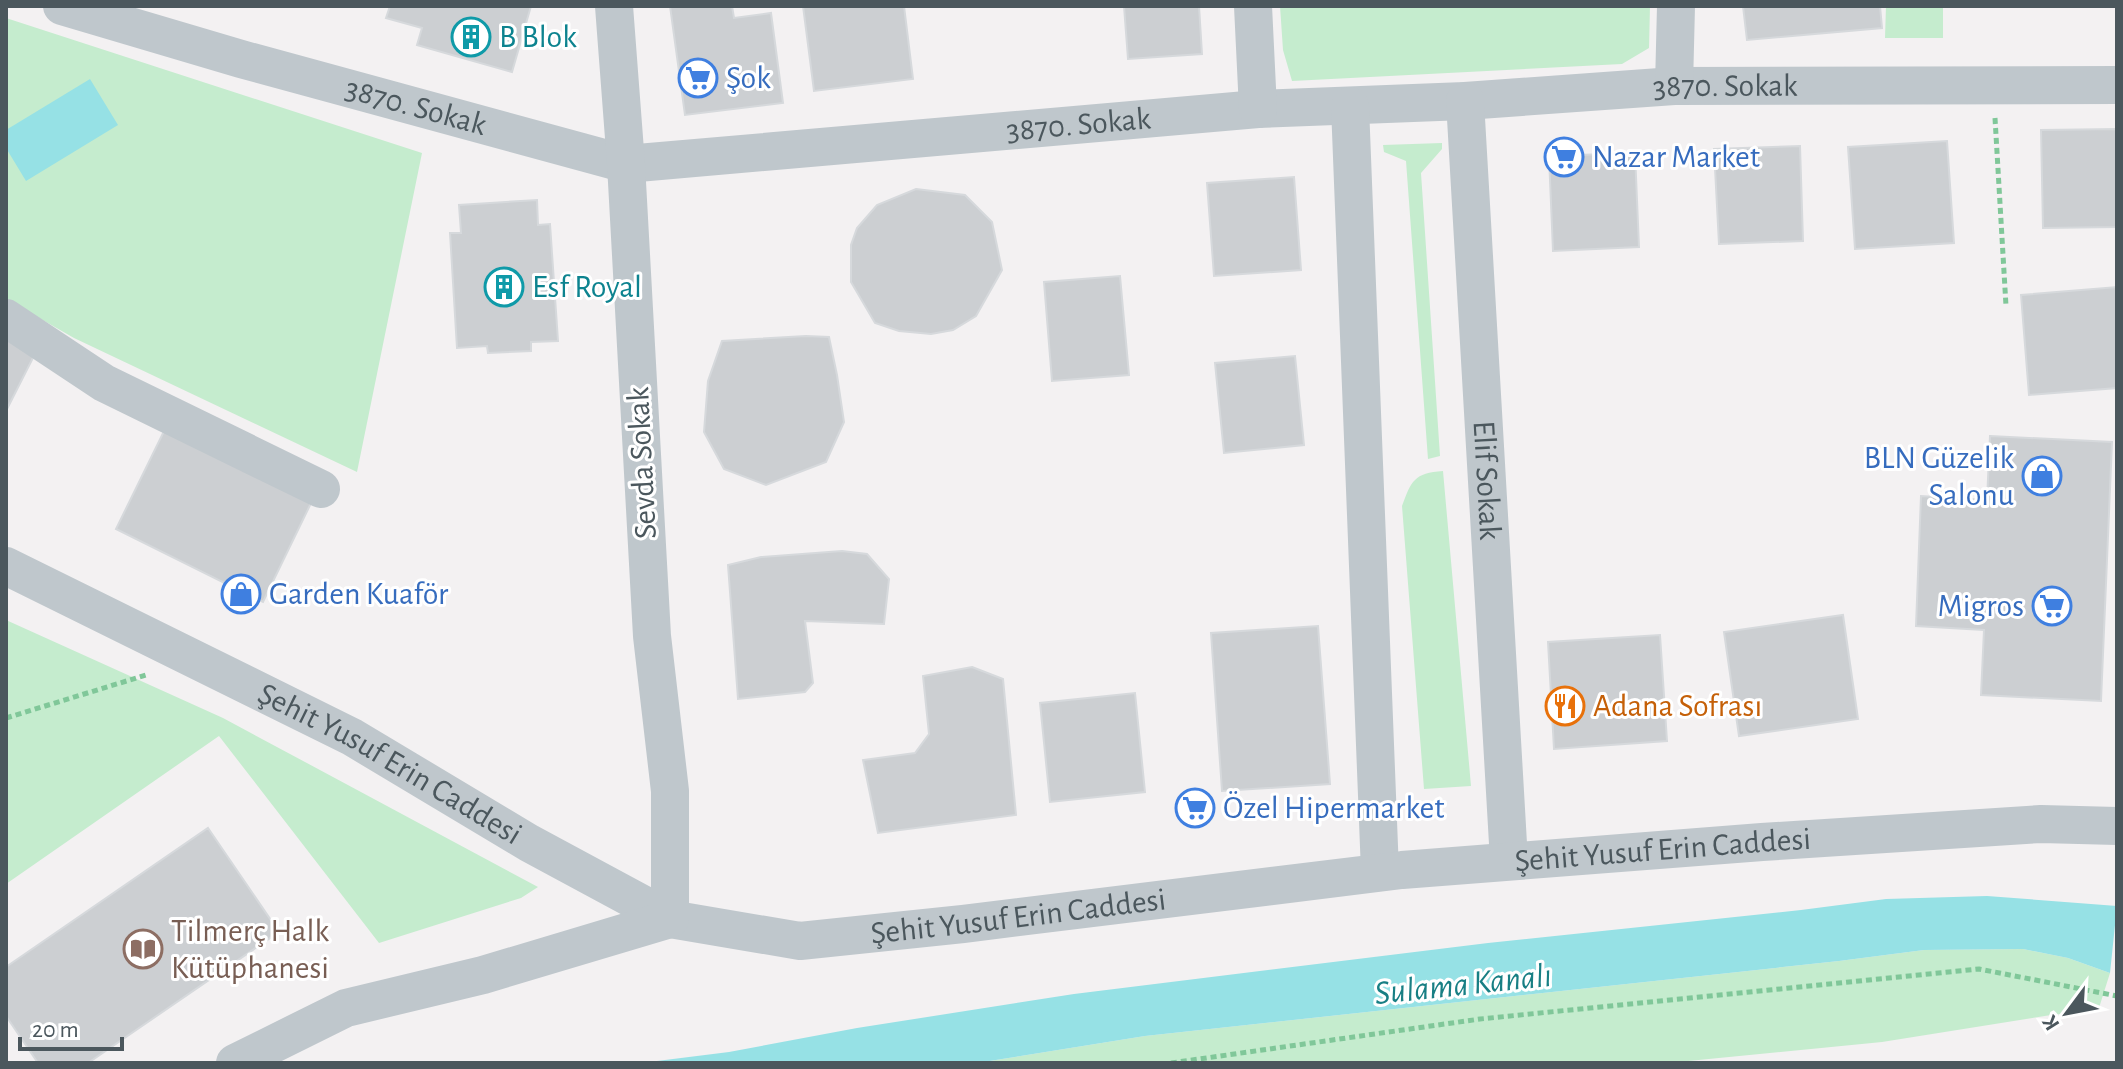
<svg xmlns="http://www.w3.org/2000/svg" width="2123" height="1069" font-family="'Alegreya Sans',sans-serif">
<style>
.green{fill:#c5ecce}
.water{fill:#96e1e5}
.building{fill:#cccfd2;stroke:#d6d9dc;stroke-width:2}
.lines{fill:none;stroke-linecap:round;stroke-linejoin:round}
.path{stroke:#80c799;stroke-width:5;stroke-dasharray:6 4;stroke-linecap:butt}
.minor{stroke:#bfc7cc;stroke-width:38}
.labels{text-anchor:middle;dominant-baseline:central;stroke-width:6;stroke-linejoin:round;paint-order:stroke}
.culture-label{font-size:32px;fill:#0d838f;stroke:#fff;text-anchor:start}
.shop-label{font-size:32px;fill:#366cbe;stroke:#fff;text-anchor:start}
.street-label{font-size:32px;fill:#4b575d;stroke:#fff}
.food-label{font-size:32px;fill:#c56008;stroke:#fff;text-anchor:start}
.education-label{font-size:32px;fill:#785e54;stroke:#fff;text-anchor:start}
.water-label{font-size:34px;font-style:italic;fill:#187f84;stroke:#fff}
</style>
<rect width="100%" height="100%" fill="#f3f1f2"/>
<path class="green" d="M1280,6H1650L1649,48L1622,64L1292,81L1283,50Z
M1886,6H1943V38H1885Z
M6,18L422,153L357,472L74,338L6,299Z
M1442,143V149L1421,173L1440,456L1428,459L1406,161L1384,152L1383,145Z
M1443,471L1471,786L1424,789L1402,506C1411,481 1414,473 1443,471Z
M6,620L223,718L538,887L521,898L379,943L219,736L6,884Z
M2023,949L2068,958L2110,973L2098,1011L2051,1015L1882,1042L1668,1063H977L1145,1036L1839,961L1924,950Z"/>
<path class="water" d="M90,79L118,125L26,181L6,148V130Z
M1987,896L2117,906L2110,973L2068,958L2023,949L1924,950L1839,961L1145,1036L977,1063H641L729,1052L857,1028L1074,994L1488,943L1801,910L1886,899Z"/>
<path class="building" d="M390,6H531L512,72L417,45L422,28L386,18Z
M670,6H732L734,18L771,13L783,103L685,115Z
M803,6H904L913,79L814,91Z
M1124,6H1199L1202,54L1128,59Z
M1743,6H1880L1882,28L1747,40Z
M2117,129V227L2043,228L2041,130Z
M1947,141L1954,243L1855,249L1848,147Z
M1800,146L1803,241L1719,244L1714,149Z
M1635,153L1639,247L1553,251L1549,156Z
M1294,177L1301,270L1214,276L1207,183Z
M916,189L965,195L992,222L1002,270L976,316L953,330L931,334L899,331L875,323L851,282V245L857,228L877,205Z
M537,200L538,225L550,224L558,341L531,342V351L488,353L487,346L457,348L450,233H461L459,205Z
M1120,276L1129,375L1052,381L1044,282Z
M2117,287V388L2029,395L2021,295Z
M6,329L39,346L6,411Z
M806,336L829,337L837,375L844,422L826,462L766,485L724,469L704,432L708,381L722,341Z
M1295,356L1304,445L1224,453L1215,363Z
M166,427L313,499L263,602L116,529Z
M1990,436L2112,442L2101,701L1981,695L1984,630L1916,626L1921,496L1987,500Z
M842,551L867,554L889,579L884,624L805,621L813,683L805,692L738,699L728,565L761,557Z
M1843,615L1858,719L1739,736L1724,632Z
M1318,626L1330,784L1222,791L1211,633Z
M1660,635L1667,741L1554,749L1548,642Z
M972,667L1003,679L1016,815L878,833L863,760L915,753L929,734L923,676Z
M1135,693L1145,792L1050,802L1040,703Z
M208,828L279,932L88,1063H38L6,1016V967Z"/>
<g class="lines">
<path class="path" d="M1995,118L2006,306
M6,718L146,675
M1171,1063L1480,1019L1979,969L2117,996"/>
<g class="minor">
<path id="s1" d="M62,6L241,59L626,164L1258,109L1465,101L1674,86L2117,85"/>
<path d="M1253,6L1258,109"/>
<path d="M1674,86L1676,6"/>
<path id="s2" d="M1465,101L1509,861"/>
<path d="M1350,106L1380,872"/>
<path d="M6,318L104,383L321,489"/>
<path id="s3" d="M6,566L352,737L529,843L670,919L800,941L963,924L1402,870L1762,842L2041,824L2117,826"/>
<path d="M235,1063L346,1008L483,975L670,919V791L652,636L626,164L614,6"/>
</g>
</g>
<defs>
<symbol id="building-ring" viewBox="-11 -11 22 22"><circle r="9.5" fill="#fff" stroke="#0f9aa8" stroke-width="1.5"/><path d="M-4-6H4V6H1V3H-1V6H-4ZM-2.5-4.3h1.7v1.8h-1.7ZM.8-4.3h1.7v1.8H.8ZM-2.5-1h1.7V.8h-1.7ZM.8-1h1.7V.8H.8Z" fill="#0f9aa8"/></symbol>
<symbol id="supermarket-ring" viewBox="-11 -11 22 22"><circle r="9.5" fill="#fff" stroke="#3f7fe0" stroke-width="1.5"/><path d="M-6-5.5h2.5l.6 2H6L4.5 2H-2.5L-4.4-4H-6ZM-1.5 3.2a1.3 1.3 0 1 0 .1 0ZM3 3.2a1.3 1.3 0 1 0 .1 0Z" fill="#3f7fe0"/></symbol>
<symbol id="shop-ring" viewBox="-11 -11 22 22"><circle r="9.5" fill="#fff" stroke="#3f7fe0" stroke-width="1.5"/><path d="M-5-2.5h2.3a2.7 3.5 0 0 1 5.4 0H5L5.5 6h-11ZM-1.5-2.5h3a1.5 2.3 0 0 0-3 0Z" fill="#3f7fe0"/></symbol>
<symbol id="restaurant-ring" viewBox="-11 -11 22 22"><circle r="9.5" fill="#fff" stroke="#e8710a" stroke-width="1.5"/><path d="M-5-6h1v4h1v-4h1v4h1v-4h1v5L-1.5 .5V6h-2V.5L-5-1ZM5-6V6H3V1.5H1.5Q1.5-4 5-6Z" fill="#e8710a"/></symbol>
<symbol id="library-ring" viewBox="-11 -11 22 22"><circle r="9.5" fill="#fff" stroke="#8d6e63" stroke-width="1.5"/><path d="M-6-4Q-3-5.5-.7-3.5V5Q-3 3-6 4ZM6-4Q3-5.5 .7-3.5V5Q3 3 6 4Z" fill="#8d6e63"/></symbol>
</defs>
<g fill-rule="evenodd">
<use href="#building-ring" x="449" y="15" width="44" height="44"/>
<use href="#supermarket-ring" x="676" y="56" width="44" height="44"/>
<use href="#supermarket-ring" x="1542" y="135" width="44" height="44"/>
<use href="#building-ring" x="482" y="265" width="44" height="44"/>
<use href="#shop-ring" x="2020" y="454" width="44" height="44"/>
<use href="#shop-ring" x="219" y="572" width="44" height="44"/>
<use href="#supermarket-ring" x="2030" y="584" width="44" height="44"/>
<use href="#restaurant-ring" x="1543" y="684" width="44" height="44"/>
<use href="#supermarket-ring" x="1173" y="786" width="44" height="44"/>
<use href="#library-ring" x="121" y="927" width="44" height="44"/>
</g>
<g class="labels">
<g class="culture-label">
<text x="499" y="37">B Blok</text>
<text x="532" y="287">Esf Royal</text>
</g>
<g class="shop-label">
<text x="726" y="78">Şok</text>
<text x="1592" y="157">Nazar Market</text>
<text x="2014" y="458" text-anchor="end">BLN Güzelik<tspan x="2014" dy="37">Salonu</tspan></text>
<text x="269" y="594">Garden Kuaför</text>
<text x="2024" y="606" text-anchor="end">Migros</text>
<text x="1223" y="808">Özel Hipermarket</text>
</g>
<g class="street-label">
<text stroke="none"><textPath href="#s1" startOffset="1688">3870. Sokak</textPath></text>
<text stroke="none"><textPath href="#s1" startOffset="368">3870. Sokak</textPath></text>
<text stroke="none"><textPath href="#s1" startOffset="1040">3870. Sokak</textPath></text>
<text transform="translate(642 463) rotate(-93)">Sevda Sokak</text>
<text stroke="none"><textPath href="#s2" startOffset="380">Elif Sokak</textPath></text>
<text stroke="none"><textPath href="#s3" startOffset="432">Şehit Yusuf Erin Caddesi</textPath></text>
<text stroke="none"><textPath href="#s3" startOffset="1752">Şehit Yusuf Erin Caddesi</textPath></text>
<text stroke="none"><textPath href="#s3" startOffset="1104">Şehit Yusuf Erin Caddesi</textPath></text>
</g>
<g class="food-label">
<text x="1593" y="706">Adana Sofrası</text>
</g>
<g class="education-label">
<text x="171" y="931">Tilmerç Halk<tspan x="171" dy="37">Kütüphanesi</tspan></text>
</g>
<g class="water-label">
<text transform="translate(1463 985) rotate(-6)">Sulama Kanalı</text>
</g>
</g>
<rect width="2123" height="1069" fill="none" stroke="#4b575d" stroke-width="16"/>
<g transform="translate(2067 1013) rotate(238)" stroke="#ffffff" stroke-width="6" paint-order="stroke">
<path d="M0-6L14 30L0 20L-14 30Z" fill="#4b575d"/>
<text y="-12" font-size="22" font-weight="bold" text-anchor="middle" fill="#4b575d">K</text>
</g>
<path d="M20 1037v12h102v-12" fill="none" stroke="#4b575d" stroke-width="4"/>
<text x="32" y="1037" font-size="24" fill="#4b575d" stroke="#ffffff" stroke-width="6" paint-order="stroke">20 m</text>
</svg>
